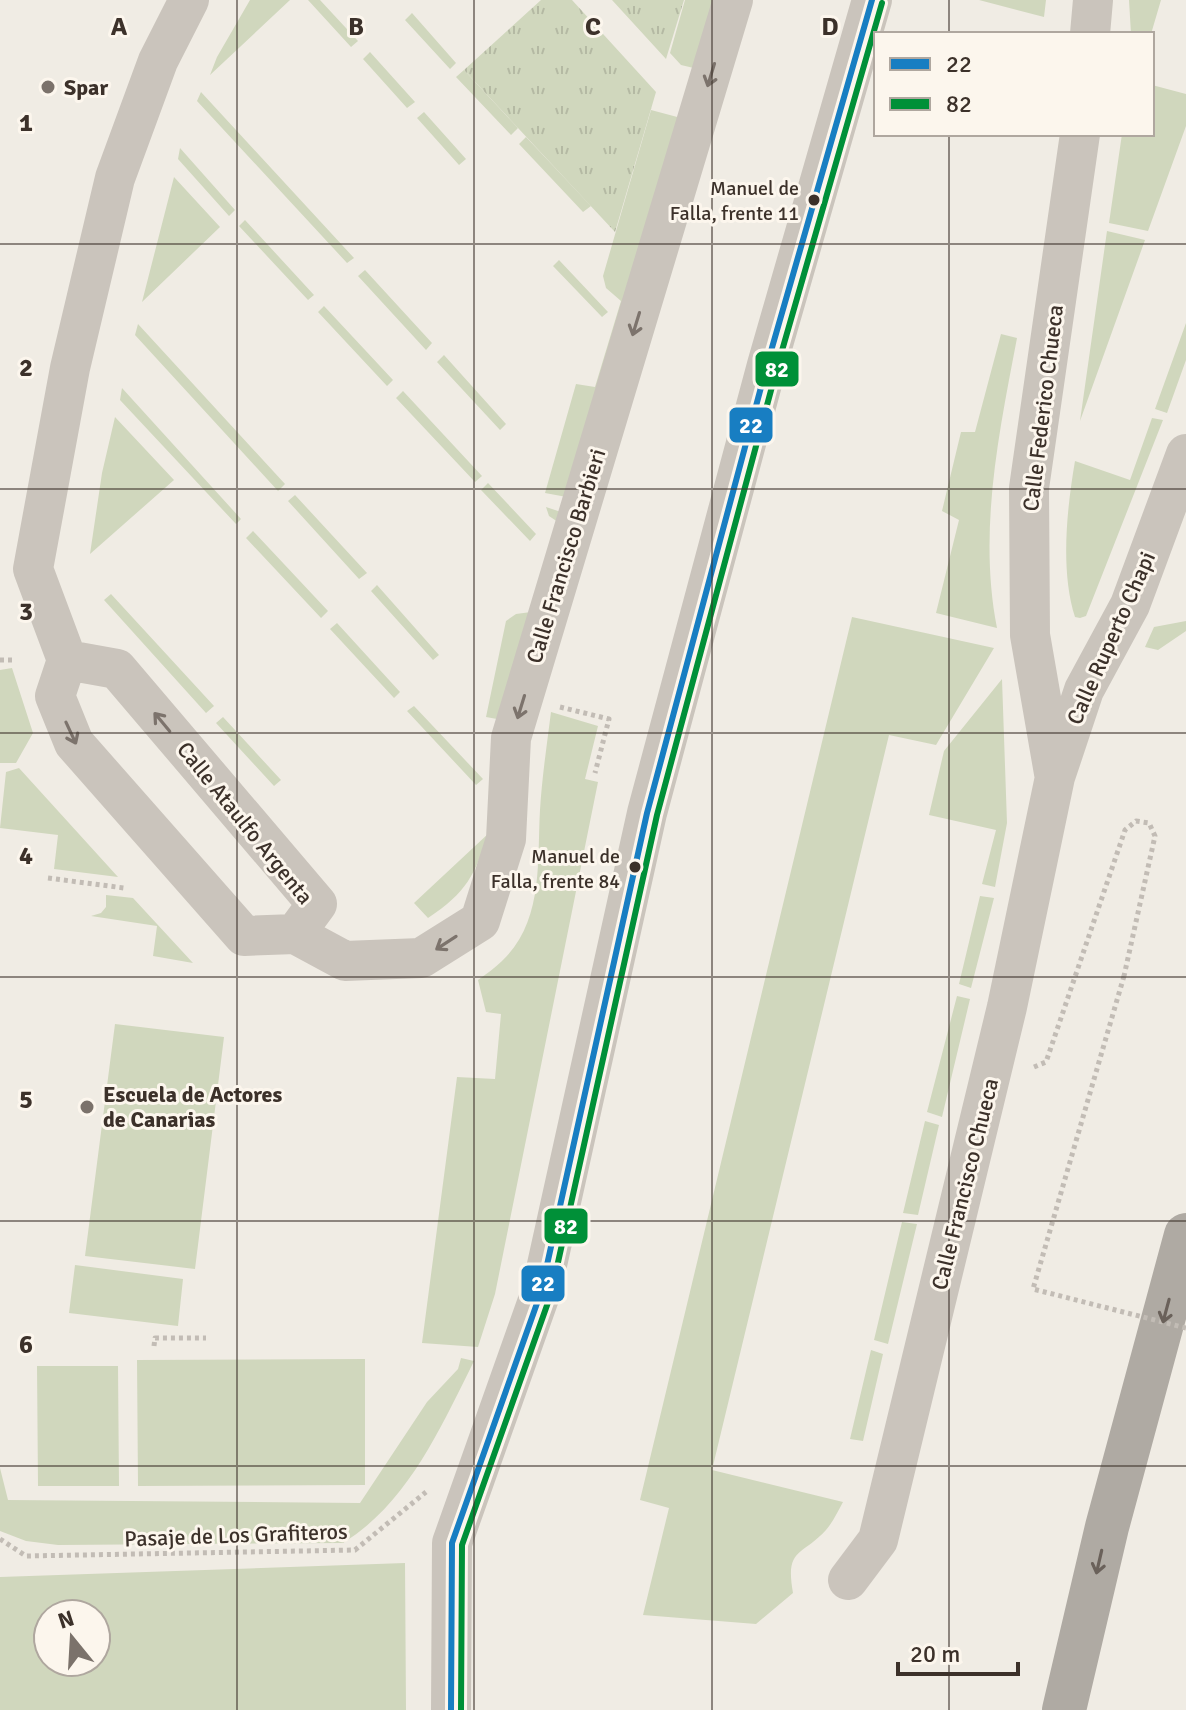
<svg xmlns="http://www.w3.org/2000/svg" width="1186" height="1710" font-family="Signika,sans-serif">
<style>
.green{fill:#d0d7bd;fill-rule:evenodd}
.park{fill:url(#park-tufts)}
.lines{fill:none;stroke-linecap:round;stroke-linejoin:round}
.path{stroke:#c2bcb5;stroke-width:5;stroke-dasharray:4 4;stroke-linecap:butt}
.minor{stroke:#cac4bc;stroke-width:40}
.motorway{stroke:#afaaa3;stroke-width:44}
.path-bridge{stroke:#c2bcb5;stroke-width:5;stroke-dasharray:4 4;stroke-linecap:butt}
.bus-1-casing{stroke:#fcf6ed;stroke-width:12}
.bus-2-casing{stroke:#fcf6ed;stroke-width:12}
.bus-1{stroke:#187ec2;stroke-width:6}
.bus-2{stroke:#009038;stroke-width:6}
.oneway{stroke:#7c736c}
.oneway2{stroke:#6a615a}
.grid{fill:none;stroke:#3c312a;stroke-width:2;stroke-opacity:0.55}
.poi-dot{fill:#7b726b;stroke:#fcf6ed;stroke-width:3}
.bus-dot{fill:#3c312a;stroke:#fcf6ed;stroke-width:3}
.labels{text-anchor:middle;dominant-baseline:central;stroke-width:6;stroke-linejoin:round;paint-order:stroke}
.bus-label{font-size:20px;fill:#3c312a;stroke:#fcf6ed;text-anchor:end}
.poi-label{font-size:22px;font-weight:bold;fill:#3c312a;stroke:#fcf6ed;text-anchor:start}
.street-label{font-size:22px;fill:#3c312a;stroke:#fcf6ed}
.grid-label{font-size:26px;text-anchor:middle;font-weight:bold;fill:#3c312a;stroke:#fcf6ed;stroke-width:6;stroke-linejoin:round;paint-order:stroke}
.line-badge{stroke:#fcf6ed;stroke-width:3}
.badge-label{font-size:22px;text-anchor:middle;font-weight:bold;fill:#fff}
</style>
<defs>
<pattern id="park-tufts" width="24" height="20" patternUnits="userSpaceOnUse" patternTransform="scale(2)"><rect width="24" height="20" fill="#d0d7bd"/><path d="M3 7l-1-3M5 7V3M7 7l1-3M15 17l-1-3M17 17v-4M19 17l1-3" fill="none" stroke="#b4b9a3"/></pattern>
</defs>
<rect width="100%" height="100%" fill="#f0ece4"/>
<path class="green" d="M250,0H290L210,75L217,57Z
M308,0H320L358,41L351,47Z
M685,0H718L698,69L681,65L670,53Z
M979,0H1046L1044,17Z
M1129,0H1161L1151,34H1131Z
M412,13L456,63L450,69L405,20Z
M370,52L415,102L407,108L363,59Z
M464,70L518,128L511,135L456,77Z
M1152,85L1186,94V126L1148,231L1109,223L1122,134H1152Z
M201,92L354,258L347,263L197,101Z
M651,110L681,118L572,498L545,493L576,384L595,387L621,301L606,288L603,276Z
M424,112L466,159L459,165L417,118Z
M526,137L591,206L583,212L519,144Z
M180,148L235,210L229,216L178,159Z
M174,177L220,227L142,302Z
M245,220L314,295L308,300L239,226Z
M1107,231L1145,240L1080,421Z
M559,260L608,312L602,317L553,266Z
M365,270L432,343L426,350L358,276Z
M324,306L393,380L387,386L318,312Z
M1186,323V360L1167,413L1155,409Z
M138,324L285,484L278,491L135,335Z
M1001,334L1017,338C999,433 978,531 997,628L936,613L959,520L942,511L961,432H975Z
M444,355L506,424L500,430L437,362Z
M122,388L241,519L236,524L120,400Z
M403,391L482,476L475,482L396,398Z
M115,417L174,480L90,554L102,473Z
M1152,418L1163,420L1086,616L1080,618L1075,617C1060,570 1067,508 1075,461L1130,480Z
M488,483L536,534L530,541L481,490Z
M295,495L367,573L359,579L288,501Z
M546,507L570,515L508,721L486,717L506,621L516,614L531,612L558,522L549,516Z
M253,531L328,611L321,618L246,538Z
M377,585L439,655L433,660L371,591Z
M111,594L214,706L206,713L104,600Z
M852,617L994,648L936,745L889,735L712,1470L843,1502C838,1511 833,1522 826,1530C801,1557 785,1548 793,1593L756,1624L643,1615L669,1508L640,1500Z
M1186,621V631L1158,650L1145,647L1154,627Z
M337,623L400,692L394,698L330,629Z
M12,668L33,733L16,763H0V670Z
M1002,679L1007,823L995,887L982,884L996,830L929,815L944,751Z
M414,706L483,779L476,785L407,711Z
M551,712L598,726L585,779L598,782L495,1294L478,1347L422,1343L457,1077L495,1079L501,1014L486,1012L478,980C486,974 495,968 502,961C544,921 537,862 540,810C542,777 547,744 551,712Z
M223,717L281,780L274,786L216,723Z
M19,768L118,877L54,869L58,835L0,828L6,772Z
M489,833C474,876 467,892 428,918L414,903Z
M106,895L133,898L193,963L153,956L157,926L91,916L101,913L106,907Z
M980,896L994,898L971,988L959,984Z
M957,996L970,999L942,1117L927,1112Z
M115,1024L224,1037L195,1269L85,1256Z
M925,1121L939,1125L918,1215L903,1213Z
M902,1222L917,1224L888,1344L874,1340Z
M75,1265L183,1279L178,1326L69,1313Z
M871,1350L883,1354L863,1441L850,1439Z
M461,1358L474,1361C441,1427 408,1503 343,1543L58,1545L26,1541L0,1531V1468L8,1500L360,1503L427,1402L458,1369Z
M365,1359V1485L138,1486L137,1360Z
M37,1366H118L119,1486H38Z
M405,1563L406,1710H0V1577ZM96,1614V1662H48V1614Z"/>
<path class="park" d="M541,0H572L656,92L615,232L464,70Z
M612,0H684L666,59Z"/>
<g class="lines">
<path class="path" d="M0,660H14
M560,707L609,719L595,773
M48,878L124,888
M1034,1067L1046,1062L1125,830L1136,821L1149,823L1155,836L1124,976
M154,1346L155,1338H206
M0,1539L26,1556L355,1550L426,1492"/>
<path class="minor" d="M1090,34L1093,0
M67,660L117,669L317,904L295,934L244,936L74,743L55,696L67,660L33,569L70,368L115,178L158,61L189,0
M1054,773L1030,635L1029,488L1080,134
M295,934L345,961L421,958L480,921L506,839L511,738L733,0
M848,1580L878,1540L1007,1007L1055,777L1084,690L1130,605L1186,454
M451,1710L452,1543L541,1292L647,813L767,365L872,0"/>
<path class="motorway" d="M1064,1710L1107,1527L1186,1235"/>
<path class="path-bridge" d="M1124,976L1033,1289L1186,1328"/>
<defs>
<path id="bus-1" d="M451,1710L452,1543L541,1292L647,813L767,365L872,0"/>
<path id="bus-2" d="M461,1710L462,1545L551,1294L657,815L777,368L882,3"/>
</defs>
<use href="#bus-1" class="bus-1-casing"/>
<use href="#bus-2" class="bus-2-casing"/>
<use href="#bus-1" class="bus-1"/>
<use href="#bus-2" class="bus-2"/>
</g>
<defs><path id="oneway-shaft" d="M-6 0H5M1.5-3L5.5 0L1.5 3" fill="none" stroke-width="1.6" stroke-linecap="round" stroke-linejoin="round" transform="scale(2)"/></defs>
<g class="oneway">
<use href="#oneway-shaft" transform="translate(711 75) rotate(107)"/>
<use href="#oneway-shaft" transform="translate(636 324) rotate(107)"/>
<use href="#oneway-shaft" transform="translate(521 707) rotate(107)"/>
<use href="#oneway-shaft" transform="translate(162 722) rotate(-130)"/>
<use href="#oneway-shaft" transform="translate(71 733) rotate(65)"/>
<use href="#oneway-shaft" transform="translate(446 943) rotate(147)"/>
</g>
<g class="oneway2">
<use href="#oneway-shaft" transform="translate(1166 1311) rotate(105)"/>
<use href="#oneway-shaft" transform="translate(1099 1562) rotate(103)"/>
</g>
<path class="grid" d="M237,0V1710M474,0V1710M712,0V1710M949,0V34M949,134V1710M0,244H1186M0,489H1186M0,733H1186M0,977H1186M0,1221H1186M0,1466H1186"/>
<g class="poi-dot">
<circle cx="48" cy="87" r="8"/>
<circle cx="87" cy="1107" r="8"/>
</g>
<g class="bus-dot">
<circle cx="814" cy="200" r="7"/>
<circle cx="635" cy="867" r="7"/>
</g>
<g class="labels">
<g class="bus-label">
<text x="799" y="188">Manuel de<tspan x="799" dy="25">Falla, frente 11</tspan></text>
<text x="620" y="856">Manuel de<tspan x="620" dy="25">Falla, frente 84</tspan></text>
</g>
<g class="poi-label">
<text x="64" y="87">Spar</text>
<text x="103" y="1094">Escuela de Actores<tspan x="103" dy="25">de Canarias</tspan></text>
</g>
<g class="street-label">
<text transform="translate(1043 408) rotate(-83)">Calle Federico Chueca</text>
<text transform="translate(566 556) rotate(-73)">Calle Francisco Barbieri</text>
<text transform="translate(1111 638) rotate(-66)">Calle Ruperto Chapi</text>
<text transform="translate(245 823) rotate(51)">Calle Ataulfo Argenta</text>
<text transform="translate(965 1184) rotate(-76)">Calle Francisco Chueca</text>
<text transform="translate(236 1535) rotate(-2)">Pasaje de Los Grafiteros</text>
</g>
</g>
<g class="grid-label">
<text x="119" y="35">A</text>
<text x="356" y="35">B</text>
<text x="593" y="35">C</text>
<text x="830" y="35">D</text>
<text x="26" y="131">1</text>
<text x="26" y="376">2</text>
<text x="26" y="620">3</text>
<text x="26" y="864">4</text>
<text x="26" y="1108">5</text>
<text x="26" y="1353">6</text>
</g>
<g class="line-badge">
<rect x="754" y="350" width="46" height="38" rx="8" fill="#009038"/>
<rect x="728" y="406" width="46" height="38" rx="8" fill="#187ec2"/>
<rect x="543" y="1207" width="46" height="38" rx="8" fill="#009038"/>
<rect x="520" y="1264" width="46" height="39" rx="8" fill="#187ec2"/>
</g>
<g class="badge-label">
<text x="777" y="377">82</text>
<text x="751" y="433">22</text>
<text x="566" y="1234">82</text>
<text x="543" y="1291">22</text>
</g>
<rect x="874" y="32" width="280" height="104" fill="#fcf6ed" stroke="#afa79f" stroke-width="2"/>
<rect x="890" y="58" width="40" height="12" fill="#187ec2" stroke="#afa79f" stroke-width="2"/>
<text x="946" y="72" font-size="24" fill="#3c312a">22</text>
<rect x="890" y="98" width="40" height="12" fill="#009038" stroke="#afa79f" stroke-width="2"/>
<text x="946" y="112" font-size="24" fill="#3c312a">82</text>
<g transform="translate(72 1638) rotate(342)"><circle r="38" fill="#fcf6ed" stroke="#afa79f" stroke-width="2"/>
<path d="M0-6L14 30L0 20L-14 30Z" fill="#7b726b"/>
<text y="-12" font-size="22" font-weight="bold" text-anchor="middle" fill="#3c312a">N</text>
</g>
<path d="M898 1662v12h120v-12" fill="none" stroke="#3c312a" stroke-width="4"/>
<text x="910" y="1662" font-size="24" fill="#3c312a" stroke="#fcf6ed" stroke-width="6" paint-order="stroke">20 m</text>
</svg>
